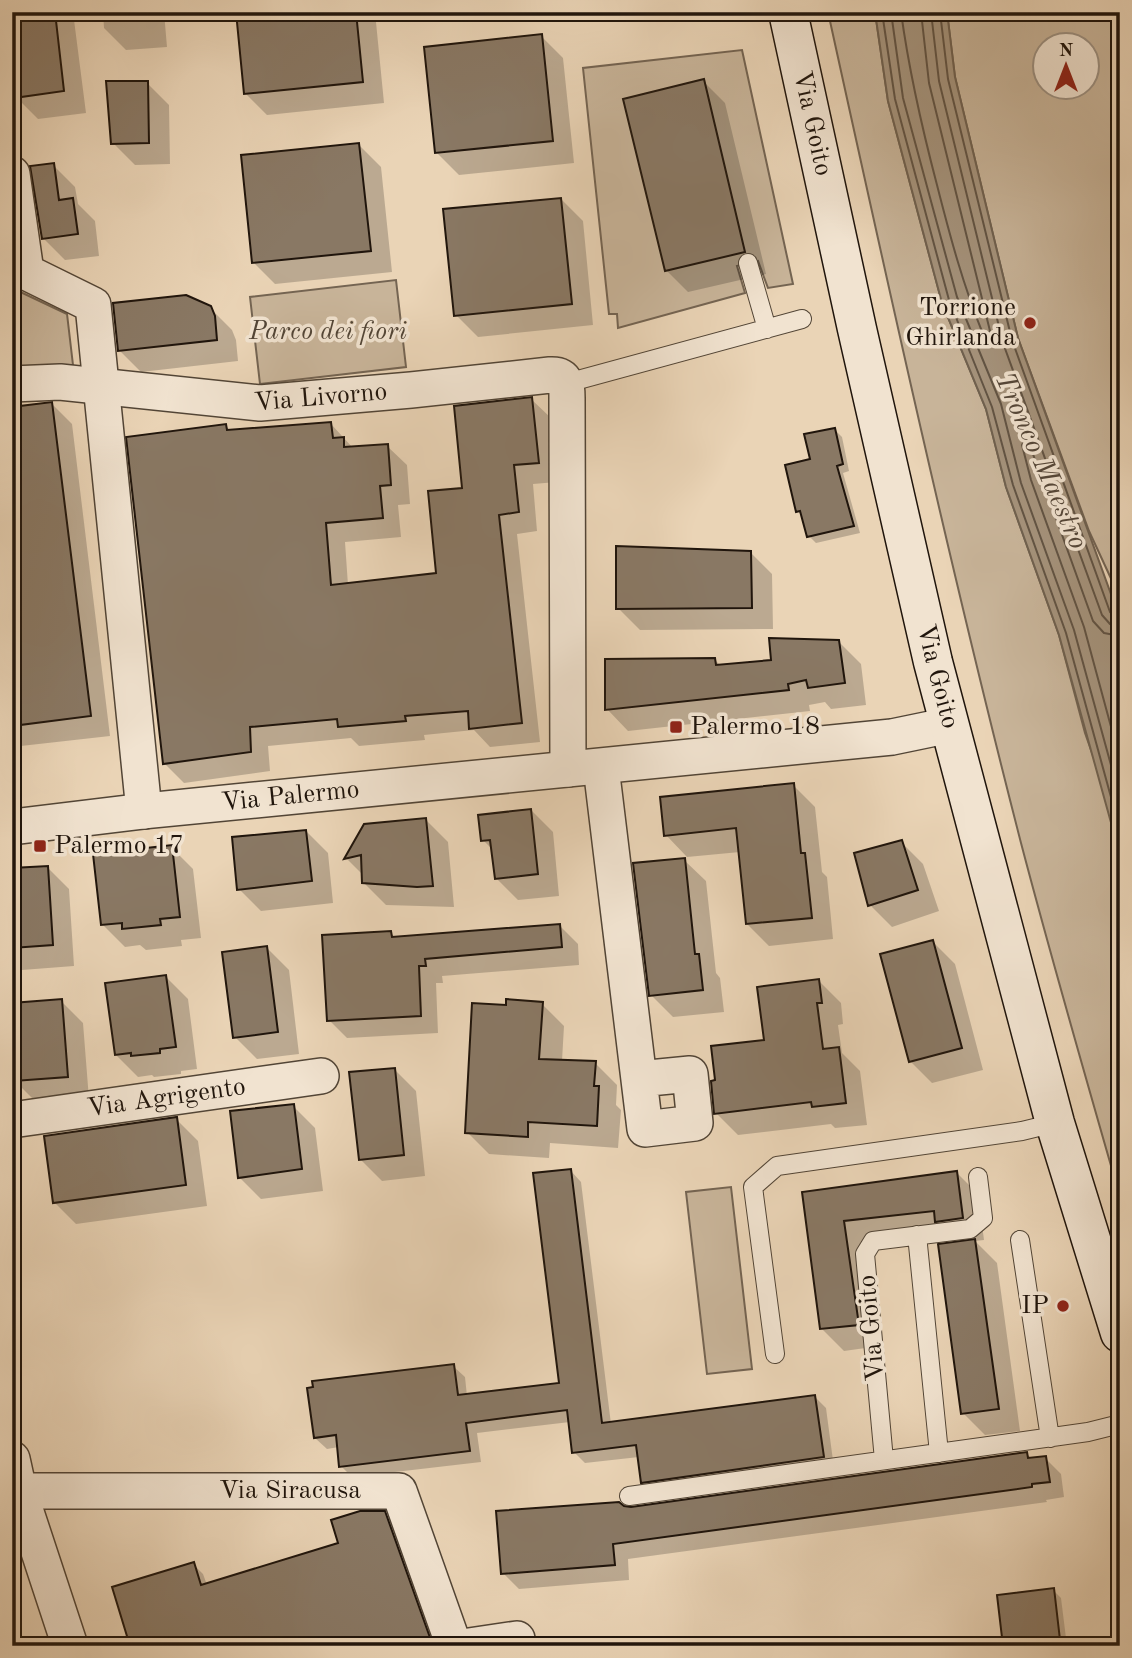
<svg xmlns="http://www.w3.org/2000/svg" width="1132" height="1658" font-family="'Old Standard TT',serif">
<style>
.green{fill:#c8b499;stroke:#746452;stroke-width:2;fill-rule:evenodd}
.water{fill:#a5937c;stroke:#70614f;stroke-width:2}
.shadow{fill:#0003}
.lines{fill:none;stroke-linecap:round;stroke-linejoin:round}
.shore{stroke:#625444;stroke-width:2}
.building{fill:#897864;stroke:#20150c;stroke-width:2}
.service-casing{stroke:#524536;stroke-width:20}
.minor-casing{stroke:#524536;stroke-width:38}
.secondary-casing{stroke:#20150c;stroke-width:41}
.service{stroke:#f1e3d0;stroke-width:18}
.minor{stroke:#f1e3d0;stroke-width:35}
.secondary{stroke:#f1e3d0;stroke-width:38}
.poi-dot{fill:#8f2418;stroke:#f1e3d0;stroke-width:2.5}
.labels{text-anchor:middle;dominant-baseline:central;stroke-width:7;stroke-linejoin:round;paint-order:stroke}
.street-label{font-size:26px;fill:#20150c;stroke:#f1e3d0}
.poi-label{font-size:26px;fill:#20150c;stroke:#f1e3d0;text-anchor:end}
.park-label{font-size:26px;font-style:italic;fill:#524536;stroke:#f1e3d0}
.water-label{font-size:28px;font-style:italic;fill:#554739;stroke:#f1e3d0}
</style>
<rect width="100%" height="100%" fill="#ead4b6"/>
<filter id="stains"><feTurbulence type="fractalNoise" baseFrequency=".00286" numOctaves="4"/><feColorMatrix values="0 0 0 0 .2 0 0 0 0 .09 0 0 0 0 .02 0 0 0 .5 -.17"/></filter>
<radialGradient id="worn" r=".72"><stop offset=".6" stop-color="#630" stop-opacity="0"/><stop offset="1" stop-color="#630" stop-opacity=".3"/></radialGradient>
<path class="green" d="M828,12H875L888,101L942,303L986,409L1006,487L1059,635L1085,733L1120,832V1197C1086,1079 1052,961 1021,843C950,567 889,290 828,12Z
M947,12H1120V598L1089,531L1018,338L955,77ZM1044,46H1086V88H1044Z
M742,50L793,284L768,288L758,261L737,266L745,293L618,328L617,314H609L583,68Z
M396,280L406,367L260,384L250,297Z
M12,288L67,314L73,365L12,371Z
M731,1187L752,1369L707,1374L686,1192Z"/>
<path class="water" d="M875,12H947L955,77L1018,338L1120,619V855L1059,635L1006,487L986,409L942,303L888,101Z"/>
<path class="shadow" d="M12,12H73L86,113L38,119L16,97L12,68Z
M103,12H164L167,47L126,50L104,28Z
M237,12H375L384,103L267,115L245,93Z
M541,36L563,58L574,163L459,175L437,153Z
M703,81L725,103L766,274L688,292L666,270Z
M147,83L169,105L170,164L135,165L113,143Z
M359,145L381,167L392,272L275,284L253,262Z
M53,165L75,187L78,204L95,221L99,256L65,260L43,238Z
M561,199L583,221L593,325L478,337L456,315Z
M210,308L232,330L236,340L238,361L141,372L119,350Z
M531,399L551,418L557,482L533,484L537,531L517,534L540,742L490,747L474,730L424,735L425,740L359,746L351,738L268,746L270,771L184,783L164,763L226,426L231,432L331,424L353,448L387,446L407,465L410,504L398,505L401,537L345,542L348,585L438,575L464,490Z
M52,404L72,424L110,736L12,747V409Z
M835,430L842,437L849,471L843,473L860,533L816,543L809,536L803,517L798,511L812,460Z
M750,552L772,574L773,629L640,630L618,608Z
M839,642L861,664L866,705L831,709L825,702L809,705L810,711L628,731L607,709L715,660L721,666L773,661Z
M793,785L815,807L822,872L827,877L833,939L769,946L747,924L740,852L687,857L666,835Z
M531,810L553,832L559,896L518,900L496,878L493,850L483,840Z
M426,820L448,842L454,907L386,905L364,883V876L346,858Z
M306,831L328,853L333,903L261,911L239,889Z
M901,842L923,864L939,911L892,927L870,905Z
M171,847L193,869L201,938L181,940L182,946L146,950L140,945L125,947L103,925Z
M684,860L706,881L716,973L720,978L724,1012L673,1017L651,995Z
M47,867L69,889L74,966L22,970L12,959V870Z
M560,926L578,944L579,965L442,976L443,983H436L438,1033L347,1038L329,1020L391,933L396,939Z
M933,942L955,964L983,1070L932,1083L910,1061Z
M267,948L289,970L299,1054L257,1059L235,1037Z
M166,977L188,999L197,1069L181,1071V1074L154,1077L152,1075L138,1077L116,1055Z
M819,981L841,1003L843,1024L838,1025L842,1053L860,1071L867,1125L835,1128L831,1124L738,1135L716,1113L766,1042Z
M61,1001L83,1023L89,1099L37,1103L15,1081L12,1004Z
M542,1004L564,1026L562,1061L595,1063L617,1085L616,1105L621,1110L618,1148L550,1143L549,1158L489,1154L467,1132L507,1007Z
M394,1069L416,1091L425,1176L382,1181L360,1159Z
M293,1106L315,1128L323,1191L261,1199L239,1177Z
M176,1119L198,1141L207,1206L76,1224L54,1202Z
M570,1170L581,1182L611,1424L815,1397L826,1408L834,1468L654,1493L643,1482L639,1457L585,1463L574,1452L570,1422L477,1433L481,1462L352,1477L341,1466L339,1447L327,1449L315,1438L453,1366L465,1377L467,1396L561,1384Z
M956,1172L978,1194L984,1240L975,1241L997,1263L1020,1431L985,1435L963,1413L959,1243L949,1234L865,1243L880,1346L844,1351L822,1329L804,1194Z
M1027,1454L1032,1459L1045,1458L1061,1474L1064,1497L1046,1500L1047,1502L628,1559L629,1580L519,1589L503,1573L631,1509Z
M384,1513L394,1523L438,1646H131L193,1564L203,1574L207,1585L340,1544Z
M1053,1590L1061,1598L1067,1646H1005Z"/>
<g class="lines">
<path class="shore" d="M882,12L895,99L949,300L992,407L1013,485L1066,633L1120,830
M891,12L903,98L957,297L1001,404L1021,483L1074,630L1120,798
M901,12C909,71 922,128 937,185C950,236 963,285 983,334L987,335L990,331L929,83L921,12
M931,12L939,81L1003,343L1102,615L1110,624L1120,626
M940,12L948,79L1012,340L1110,612L1114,616L1120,617
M1120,636L1104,633L1093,621L1029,443L1024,441L1022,445L1031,480L1084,627L1120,760"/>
</g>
<path class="building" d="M12,12H55L64,91L14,98Z
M236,12H356L363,82L244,94Z
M542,34L553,141L435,153L424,47Z
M704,79L745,252L665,271L623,99Z
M106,81H148L149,143L111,144Z
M359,143L371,251L252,263L241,155Z
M54,163L59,200L73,198L78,234L42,239L30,166Z
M561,198L572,304L454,316L443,209Z
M186,295L211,306L215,316L217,340L118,351L113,303Z
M532,397L539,463L514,465L519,512L499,515L522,723L469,729L468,711L405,716L406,721L338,727L337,719L250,727L251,752L163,764L126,437L226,424L227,430L331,422L333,438L344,437V447L388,444L391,485L380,486L383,518L326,523L331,585L436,573L428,491L462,488L454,406Z
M52,402L91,716L12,726V407Z
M835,428L843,464L837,466L854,526L807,537L800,511L796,512L785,465L810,459L804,434Z
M616,546L751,551L752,608L616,609Z
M769,638L839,640L845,683L808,688L806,680L788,684L789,690L605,710V659L715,658L716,665L771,660Z
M794,783L801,853H805L812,918L746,924L736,828L664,836L660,797Z
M531,809L538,874L495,879L490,840L481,841L478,815Z
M426,818L433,886L417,887L362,883L361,855L344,859L364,824Z
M306,830L312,881L237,890L232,837Z
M902,840L918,890L868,906L854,853Z
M172,845L180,917L160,919L161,925L122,929V923L101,925L93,854Z
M685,858L695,954H699L703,990L649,996L633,863Z
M48,866L53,945L12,948V868Z
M560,924L562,947L425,959L426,966H419L421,1016L327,1021L322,935L391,931L392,937Z
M933,940L962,1048L909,1062L880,954Z
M267,946L278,1032L233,1038L222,952Z
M166,975L176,1047L160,1049V1053L131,1056V1053L115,1055L105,983Z
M819,979L822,1003H817L823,1049L839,1047L846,1103L812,1107L811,1102L714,1114L711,1081L715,1080L711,1046L764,1040L757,987Z
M62,999L68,1077L14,1081L12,1003Z
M506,999L543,1002L539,1059L596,1061L594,1086H599L597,1126L528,1122V1137L465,1133L472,1003L506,1005Z
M395,1068L404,1155L359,1160L349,1072Z
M294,1104L302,1169L238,1178L230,1111Z
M177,1117L186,1185L53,1203L44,1136Z
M571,1169L602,1423L815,1395L824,1457L641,1483L636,1445L572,1453L567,1410L466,1423L470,1451L339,1467L336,1435L314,1438L307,1388L313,1387L312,1381L454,1364L458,1395L559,1383L533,1173Z
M957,1171L963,1218L935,1222L934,1211L844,1221L859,1325L820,1329L802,1192Z
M975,1239L999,1409L961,1414L938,1244Z
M1027,1452L1028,1458L1046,1456L1050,1482L1032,1484V1487L613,1544L615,1565L501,1574L496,1511L619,1502L624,1506L631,1507Z
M360,1511H385L433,1646H130L112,1587L194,1562L201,1585L338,1543L331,1520Z
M1054,1588L1060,1640L1038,1643L1039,1646H1003L997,1595Z"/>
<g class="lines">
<defs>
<path id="service" d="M748,263L767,329
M567,383L802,319
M917,1235L939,1453
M1020,1240L1050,1438
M775,1354L753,1187L777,1166L1022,1131L1055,1123
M884,1460L865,1254L873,1241L970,1229L983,1218L978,1177
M629,1496L1088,1432L1120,1424"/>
<g id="minor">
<path d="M12,174L26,272L93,305L144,811"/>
<path id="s1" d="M12,384L60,382L260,403L411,390L550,375C568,374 567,387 567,401L568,769"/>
<path d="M601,767L645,1129L695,1123L690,1074L639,1079"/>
<path id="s2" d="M12,827L144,811L892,737L950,725"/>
<path id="s3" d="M12,1120L321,1076"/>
<path d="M12,1459L19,1491L70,1646"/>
<path id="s4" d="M19,1491H399L454,1646"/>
<path d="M469,1646L517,1639L518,1646"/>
</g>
<g id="secondary">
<path id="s5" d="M788,12L857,329L933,662L1055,1123L1120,1333"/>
</g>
</defs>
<use href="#service" class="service-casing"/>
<use href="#minor" class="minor-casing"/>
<use href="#secondary" class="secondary-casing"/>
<use href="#service" class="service"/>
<use href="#minor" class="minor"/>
<use href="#secondary" class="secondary"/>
</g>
<g class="poi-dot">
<circle cx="1030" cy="323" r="7"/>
<rect x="669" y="720" width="14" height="14" rx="3.5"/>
<rect x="33" y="839" width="14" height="14" rx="3.5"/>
<circle cx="1063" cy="1306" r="7"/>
</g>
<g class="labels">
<g class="street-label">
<text stroke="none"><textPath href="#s5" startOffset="114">Via Goito</textPath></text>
<text stroke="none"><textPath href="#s1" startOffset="310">Via Livorno</textPath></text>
<text stroke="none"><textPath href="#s5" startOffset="681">Via Goito</textPath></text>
<text stroke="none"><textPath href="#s2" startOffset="280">Via Palermo</textPath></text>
<text stroke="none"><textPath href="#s3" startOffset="156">Via Agrigento</textPath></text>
<text transform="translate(872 1328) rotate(-95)">Via Goito</text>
<text stroke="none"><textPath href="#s4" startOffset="271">Via Siracusa</textPath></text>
</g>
<g class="poi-label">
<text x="1016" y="308">Torrione<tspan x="1016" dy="30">Ghirlanda</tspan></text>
<text x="690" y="727" text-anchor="start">Palermo 18</text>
<text x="54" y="846" text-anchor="start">Palermo 17</text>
<text x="1049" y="1306">IP</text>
</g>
<g class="park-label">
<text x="328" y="332">Parco dei fiori</text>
</g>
<g class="water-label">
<text transform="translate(1040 461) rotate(66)">Tronco Maestro</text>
</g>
</g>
<rect width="1132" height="1658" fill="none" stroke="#ead4b6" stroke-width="42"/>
<rect x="14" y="14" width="1104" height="1630" fill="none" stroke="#20150c" stroke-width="3.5"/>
<rect x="21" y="21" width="1090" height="1616" fill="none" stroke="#20150c" stroke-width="2"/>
<g transform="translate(1066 66)"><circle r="33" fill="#f1e3d0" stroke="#9d9182" stroke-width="2"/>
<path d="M0-5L12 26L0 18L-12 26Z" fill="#8f2418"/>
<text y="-10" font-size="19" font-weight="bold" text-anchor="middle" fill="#20150c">N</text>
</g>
<rect width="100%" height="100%" filter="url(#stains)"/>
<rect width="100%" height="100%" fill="url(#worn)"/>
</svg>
